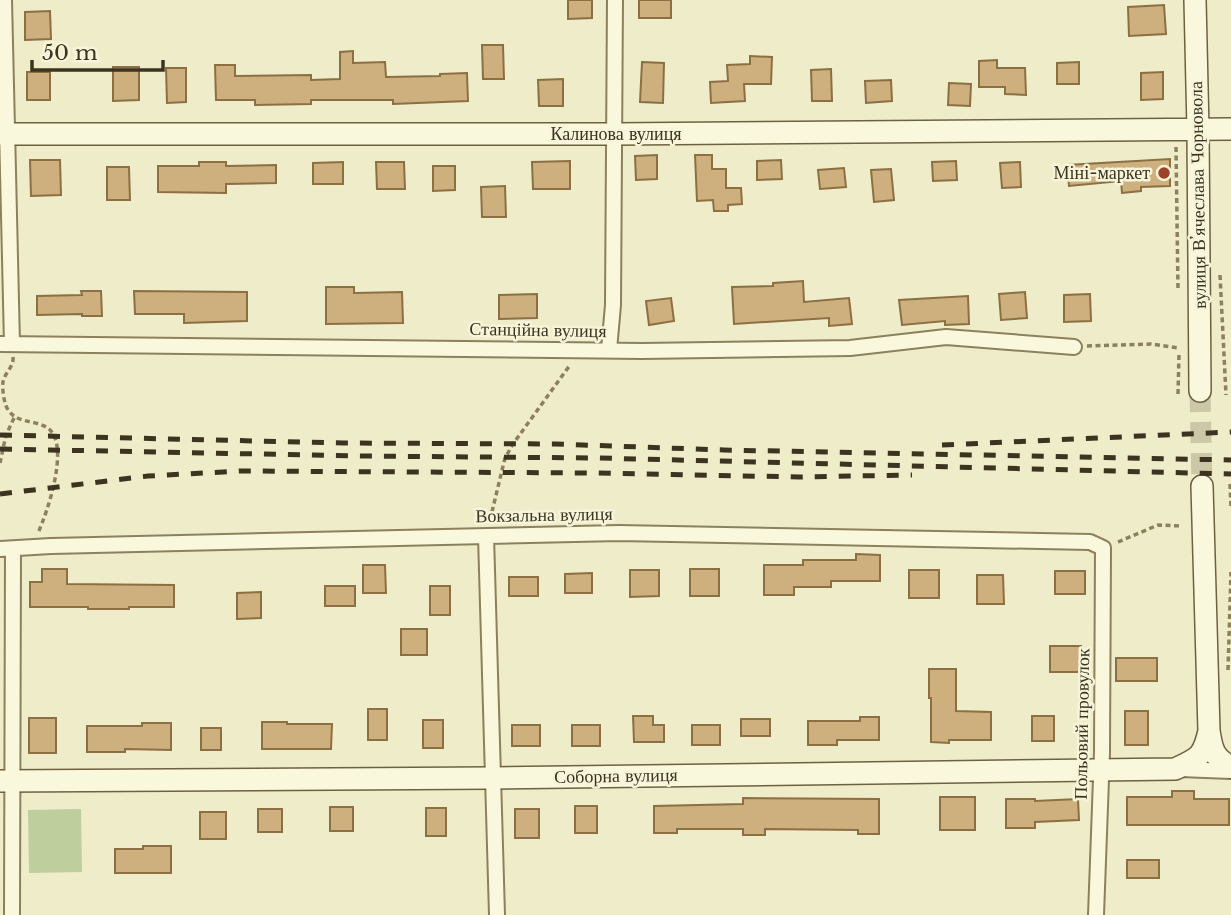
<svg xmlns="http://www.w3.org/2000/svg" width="1231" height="915" font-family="'Libre Baskerville',serif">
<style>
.green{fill:#bece9c}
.building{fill:#cdb07e;stroke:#8c6f42;stroke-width:2}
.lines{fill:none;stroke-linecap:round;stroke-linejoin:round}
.secondary-tunnel{stroke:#cbc7a7;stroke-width:21;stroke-dasharray:21 10;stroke-linecap:butt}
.street-casing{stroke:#8c805d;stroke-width:18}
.secondary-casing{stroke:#6e6140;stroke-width:24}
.path{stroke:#8c805d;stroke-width:3.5;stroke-dasharray:5 3.5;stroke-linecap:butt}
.street{stroke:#f9f7dc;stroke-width:14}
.secondary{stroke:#f9f7dc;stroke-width:21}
.rail{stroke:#3c3421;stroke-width:5;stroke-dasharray:12 12;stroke-linecap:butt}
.poi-dot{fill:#9c432c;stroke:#f6f4d9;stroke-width:2.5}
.labels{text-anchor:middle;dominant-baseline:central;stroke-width:5;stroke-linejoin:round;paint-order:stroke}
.street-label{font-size:18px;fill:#3c3421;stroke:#f6f4d9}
.poi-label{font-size:18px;fill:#3c3421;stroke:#f6f4d9;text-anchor:end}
</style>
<rect width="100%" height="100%" fill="#efecc9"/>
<path class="green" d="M81,809L82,872L29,873L28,810Z"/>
<path class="building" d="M568,0H592V18L568,19Z
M639,0H671V18H639Z
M1164,5L1166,34L1129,36L1128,7Z
M50,11L51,39L25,40V12Z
M482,45H503L504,79H483Z
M353,51V63L385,62L386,77L440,76V74L467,73L468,101L393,104V100H311V104L255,105V100H216L215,65H235V76L311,75V80L340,79V52Z
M750,56L772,57L771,84H744L745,101L711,103L710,82L728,81L727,65L750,64Z
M997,60V68H1025L1026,95L1005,94V87H979V61Z
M642,62L664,63L663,103L640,102Z
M1079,62V84H1057V63Z
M113,67H139V100L113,101Z
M166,68H186V102L167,103Z
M831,69L832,101H812L811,70Z
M27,72H50V100H27Z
M1163,72V99L1141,100V73Z
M563,79V106H539L538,80Z
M891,80L892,101L866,103L865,81Z
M949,83L971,84L970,106L948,105Z
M657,155V179L636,180L635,156Z
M695,155H712V169H726V188H741L742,204L728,205V211H714L713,200L697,201Z
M1170,159V186L1141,187V191L1122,193L1121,181L1069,186L1067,165Z
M30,160H60L61,195L31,196Z
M781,160L782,179L757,180V161Z
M570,161V189H533L532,162Z
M956,161L957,180L933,181L932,162Z
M199,162H226V166L276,165V183L226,184V193L158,192V166H199Z
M343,162V184H313V163Z
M376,162H404L405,189H377Z
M1020,162L1021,187L1002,188L1000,163Z
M433,166H455V190L433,191Z
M107,167H129L130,200H107Z
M844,168L846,187L820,189L818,170Z
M891,169L894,200L874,202L871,170Z
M505,186L506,217H482L481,187Z
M803,281L804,302L849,298L852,324L829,326V318L734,324L732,287L773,286V283Z
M326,287H354V293L402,292L403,323L326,324Z
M81,291H101L102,316H82V314L37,315V296L82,295Z
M134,291L247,292V321L184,323V314H135Z
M1025,292L1027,318L1001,320L999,294Z
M537,294V318L499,319V295Z
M1090,294L1091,321L1064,322V295Z
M968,296L969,324L945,325V321L902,325L899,300Z
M671,298L674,321L649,325L646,301Z
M856,554L880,555V581H831V587H794V595H764V565H803V560H856Z
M363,565H385L386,593H363Z
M42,569H67V584L174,585V607H129V609H88V607H30V582H42Z
M690,569H719V596H690Z
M630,570H659V596L630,597Z
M909,570H939V598H909Z
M1055,571H1085V594H1055Z
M592,573V593H565V574Z
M977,575H1003L1004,604H977Z
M509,577H538V596H509Z
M325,586H355V606H325Z
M430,586H450V615H430Z
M261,592V618L237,619V593Z
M401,629H427V655H401Z
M1050,646H1081L1082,672H1050Z
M1116,658H1157V681H1116Z
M929,669H956V711L991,712V740H949V743L931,742V698H929Z
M368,709H387V740H368Z
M1125,711H1148V745H1125Z
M633,716H653V725H664V742H634Z
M1032,716H1054V741H1032Z
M860,717H879V740H837V745H808V721H860Z
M29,718H56V753H29Z
M741,719H770V736H741Z
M423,720H443V748H423Z
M262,722H287V724H332L331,749H262Z
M142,723H171V750L125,749V752H87V726H142Z
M512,725H540V746H512Z
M572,725H600V746H572Z
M692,725H720V745H692Z
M201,728H221V750H201Z
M1172,791H1194V799H1229V825H1127V797H1172Z
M940,797H975V830H940Z
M743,798L879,799V834H858V830L765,829V835H743V829H677V833H654V806L743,804Z
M1006,799H1035V801L1078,799L1079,820L1035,822V828H1006Z
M575,806H597V833H575Z
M330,807H353V831H330Z
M426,808H446V836H426Z
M258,809H282V832H258Z
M515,809H539V838H515Z
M200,812H226V839H200Z
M143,846H171V873H115V849H143Z
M1127,860H1159V878H1127Z"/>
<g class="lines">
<path class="secondary-tunnel" d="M1200,391L1202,486"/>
<defs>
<path id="street" d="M4,0L12,344
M0,344L642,351L850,348L946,337L1074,347
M609,350L613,305L615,0
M486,536L497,915
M0,549L51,546L619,533L1090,542L1103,548L1102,752L1096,915
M1180,769L1231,771
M12,915L13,549"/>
<path id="secondary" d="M1195,0L1198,130L1200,391
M0,134H614L1231,129
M1209,731C1212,750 1214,758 1231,767
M0,781L493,778L1175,769C1199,758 1203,757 1209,731L1202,486"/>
</defs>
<use href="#street" class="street-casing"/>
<use href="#secondary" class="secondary-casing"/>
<path class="path" d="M1176,147L1178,290
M1220,275L1226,395
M1087,346L1151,344L1179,348
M13,357C14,367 5,372 3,382C2,388 4,403 7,408C16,425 37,419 49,429C70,447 47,513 38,533
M1178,394L1179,354
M0,463L6,435L14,418
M1230,484L1231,507
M490,520L505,458L513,444L570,365
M1118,542L1158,525L1182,526
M1228,670L1231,572"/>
<use href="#street" class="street"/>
<use href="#secondary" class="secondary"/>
<path class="rail" d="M0,435L343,443L555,444L724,450L1231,460
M942,445L1231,432
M0,449L363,456L599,458L1231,474
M0,494L148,476L241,471L596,473L799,477L912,475"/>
</g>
<circle class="poi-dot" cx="1164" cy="173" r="7"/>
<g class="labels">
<g class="street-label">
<text x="616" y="134">Калинова вулиця</text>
<text transform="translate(1198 195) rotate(-91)">вулиця Вʼячеслава Чорновола</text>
<text transform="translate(538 330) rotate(1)">Станційна вулиця</text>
<text transform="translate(544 515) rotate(-1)">Вокзальна вулиця</text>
<text transform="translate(1082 724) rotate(-89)">Польовий провулок</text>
<text transform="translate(616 776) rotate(-1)">Соборна вулиця</text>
</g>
<g class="poi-label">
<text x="1150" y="173">Міні-маркет</text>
</g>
</g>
<path d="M32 60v10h131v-10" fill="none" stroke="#3c3421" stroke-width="3.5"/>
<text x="42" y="60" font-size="21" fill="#3c3421" stroke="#f6f4d9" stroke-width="5" paint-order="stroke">50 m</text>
</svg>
